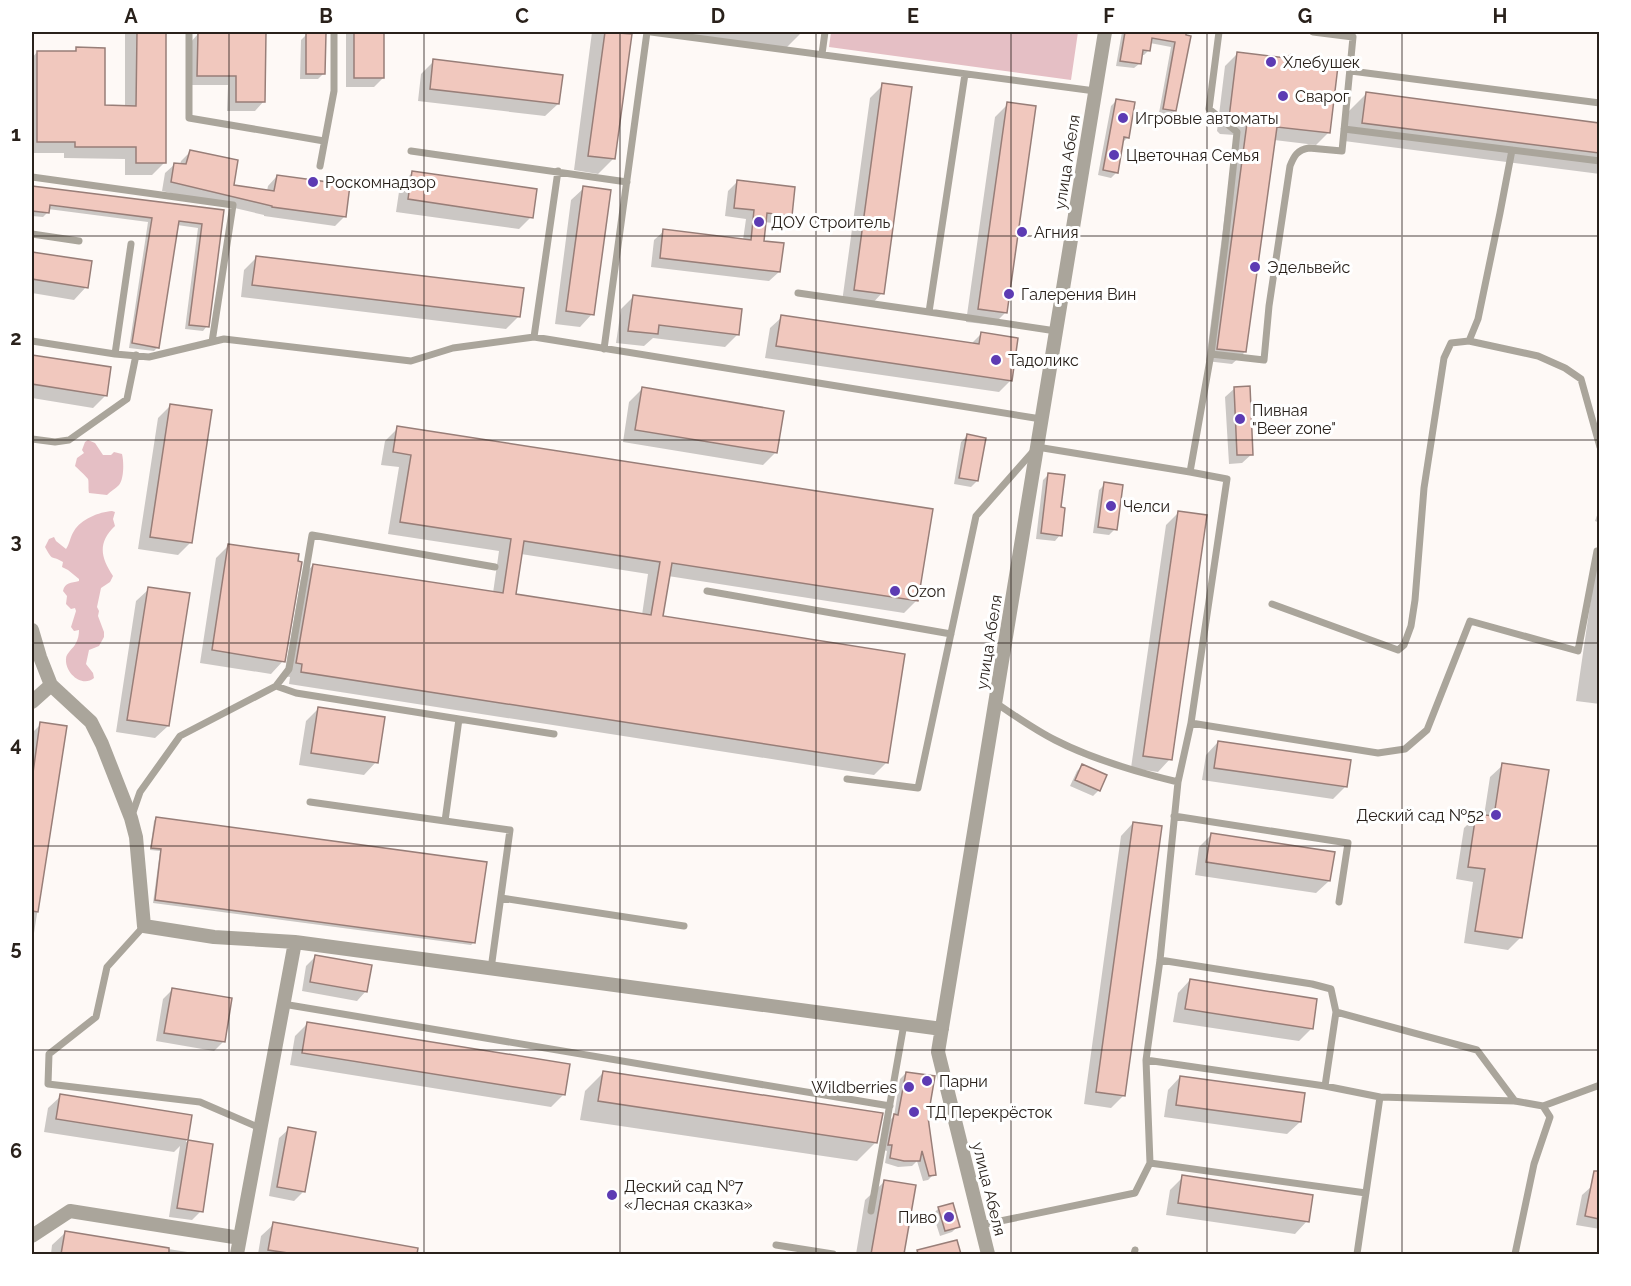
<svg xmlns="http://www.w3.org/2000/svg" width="1631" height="1286" font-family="Raleway,sans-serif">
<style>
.green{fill:#e5bfc5}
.shadow{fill:#0003;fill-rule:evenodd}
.building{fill:#f1c8be;stroke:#987e78;stroke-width:1.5;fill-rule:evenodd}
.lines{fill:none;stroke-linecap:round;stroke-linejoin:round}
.lane{stroke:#aaa59b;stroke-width:7}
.street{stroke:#aaa59b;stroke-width:14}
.grid{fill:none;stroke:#29211b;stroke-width:1.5;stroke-opacity:0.55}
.poi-dot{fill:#5d3bb3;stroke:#fff;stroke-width:2}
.labels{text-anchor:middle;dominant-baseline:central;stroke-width:6;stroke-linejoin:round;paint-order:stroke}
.poi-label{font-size:16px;fill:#29211b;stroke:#fff;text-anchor:start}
.street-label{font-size:16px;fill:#29211b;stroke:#fff}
.neatline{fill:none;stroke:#29211b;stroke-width:2}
.grid-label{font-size:20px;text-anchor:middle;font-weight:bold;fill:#29211b}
</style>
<rect width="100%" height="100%" fill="#fef9f6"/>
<path class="green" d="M831,32H1078L1071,80L829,47Z
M88,440L95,443L103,455H111L114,452L122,454C124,462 124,479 119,485C115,489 111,491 107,495L89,493C88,489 89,481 88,479C87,477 77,468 75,466L77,458L84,453L82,450L85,442Z
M112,511L115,512L113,519L115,526C97,543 101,558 113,576L110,582L101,588L97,607L99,611L98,616L104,632V637L99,646L89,650L86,664L93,673L94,678C82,688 65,673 66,659C66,653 73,649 76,643C78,639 79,635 79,630L74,631L71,627L76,611L75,608L71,609L66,604L67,596L63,591C65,582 71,583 79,581V579L68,570L62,567L63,562C50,554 54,563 45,547L49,539L54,537L56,541L66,549C70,543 70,537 74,531C81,519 99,512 112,511Z"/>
<path class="shadow" d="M125,32H165L164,163L152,175H125V159L64,158V153H32V58L37,52H73L77,49L103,107H125Z
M228,32H265L264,101L255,111H227L228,85H188L189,44L198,34L228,35Z
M346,32H383V78L374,87H346Z
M592,32H631L613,159L598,174L574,170Z
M653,32H800V34L785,49Z
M1122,32H1176L1184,33L1175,111L1170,115L1159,113L1171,47L1150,43L1148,51L1144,55H1141L1139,64L1134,68L1116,66Z
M307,34L324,73L318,79H300L301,40Z
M1238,53L1328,133L1316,145L1274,140L1245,352L1232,364L1206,361L1235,135L1220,134L1217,131L1225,66Z
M434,61L558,104L545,116L418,101L421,74Z
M883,85L882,293L870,306L842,302L870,98Z
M1366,94L1600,124V174L1344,141L1347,113Z
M1117,100L1128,137L1122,143L1117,172L1111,178L1098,175L1111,106Z
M1008,104L1005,313L993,325L966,322L995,117Z
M190,152L232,186L267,191L268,186L277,176L344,217L335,226L264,216V215L162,191L165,173L175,164L180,165L181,161Z
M413,172L531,217L519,229L396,212L400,185Z
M738,181L791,215L781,224L764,222L762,242L779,272L769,281L651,267L654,240L664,231L743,240L746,219L725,216L728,191Z
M32,187L222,212L207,326L203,331L185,329L198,228L177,225L158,347L154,351L129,348L148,222L48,209L47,213L43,217L32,216Z
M584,188L592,314L580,327L555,324L571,200Z
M32,253L90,262L86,287L74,300L32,293Z
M256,258L519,316L506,329L241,297L244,270Z
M633,297L738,334L725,347L653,338L644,346L616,343L621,309Z
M782,317L971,344L981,334L1011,380L999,392L765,358L770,328Z
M32,356L110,368L106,395L93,408L32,398Z
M1235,388L1252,454L1242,463L1229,464L1225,397Z
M642,389L776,452L763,465L623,442L629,402Z
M171,405L210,411L190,543L178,555L138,549L158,418Z
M398,428L917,600L904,613L668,576L662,618L887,762L874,775L289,684L290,677L284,676L301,578L313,565L493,593L499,551L388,534L399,467L381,465L385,441ZM521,554L648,574L642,615L514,595Z
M967,436L977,481L971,487L954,484L961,442Z
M1049,474L1059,508L1060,535L1055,541L1036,539L1043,480Z
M1105,484L1115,529L1109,535L1093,533L1099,490Z
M1600,507V523L1595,521Z
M1179,512L1170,759L1158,772L1131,768L1166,525Z
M229,545L283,661L271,674L200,663L216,558Z
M1600,566V704L1576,701L1595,571Z
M149,589L168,726L155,738L116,732L136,601Z
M319,708L376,762L364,775L299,765L306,721Z
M41,724L66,728L32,946V733Z
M1218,742L1345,787L1333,799L1202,780L1206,755Z
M1083,765L1099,790L1093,796L1070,786L1077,771Z
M1503,765L1521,937L1508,950L1464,943L1473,882L1456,879L1464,828L1477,815L1484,816L1490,777Z
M156,818L474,942L471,945L153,903L160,851L150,850L154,821Z
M1133,823L1124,1095L1111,1108L1084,1104L1121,836Z
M1212,834L1329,881L1316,893L1195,875L1199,847Z
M315,957L366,991L357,1001L302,991L306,966Z
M1190,980L1311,1029L1299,1041L1173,1022L1178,993Z
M172,990L224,1041L214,1051L156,1041L163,999Z
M308,1023L564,1094L551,1107L290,1065L295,1036Z
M604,1072L876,1142L857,1161L580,1120L585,1091Z
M906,1073L927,1117L934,1174L928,1180L923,1181L917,1161L912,1166L898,1167L885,1163L887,1151L883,1150L888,1122L894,1116L900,1079Z
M1180,1077L1300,1122L1287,1134L1164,1117L1168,1090Z
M61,1096L190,1116L186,1142L212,1146L201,1211L192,1220L169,1217L180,1146L174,1152L44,1132L48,1108Z
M289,1129L303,1192L294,1201L269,1196L279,1138Z
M1183,1177L1307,1221L1295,1234L1166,1215L1170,1190Z
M884,1182L914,1187L902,1254H856L865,1200Z
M1592,1186L1600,1187V1229L1576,1225L1582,1195Z
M939,1208L958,1226L952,1232L940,1236L933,1214Z
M274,1224L400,1247L398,1254H258L261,1236Z
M65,1233L194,1253V1254H51L52,1245Z"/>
<path class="building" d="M137,32H166V163H136V147H75V142H37V51H76V47L105,48V105L136,106Z
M237,32H266L265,102H236V76H197L198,33H237Z
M354,32H384V78H354Z
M605,32L632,34L615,159L588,156Z
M1125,32H1186V35L1191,36L1176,111L1163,109L1175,42L1152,38L1150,51L1143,50L1141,64L1120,61Z
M306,33H326L325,74H306Z
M1237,52L1286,58L1291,54L1296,61L1338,66L1330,133L1277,127L1246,352L1217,349L1247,123L1233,122L1229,118Z
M433,59L563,75L559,104L430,89Z
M882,83L912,87L884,294L854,290Z
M1366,92L1599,123V153L1362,123Z
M1116,99L1135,102L1129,138L1124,137L1118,173L1103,170Z
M1007,102L1036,106L1007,313L978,309Z
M190,150L238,160L234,185L274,191L277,175L350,185L346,217L272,207V206L171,182L174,163L186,164Z
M412,171L537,189L533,218L408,199Z
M737,180L795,187L792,216L767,213L764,241L784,243L780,272L660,258L663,229L751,240L754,210L734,208Z
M32,186L224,210L209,327L189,325L202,224L179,221L159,348L132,343L152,218L50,205L49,213L32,211Z
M583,186L611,190L594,315L566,311Z
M32,252L92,261L88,288L32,279Z
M256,256L524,288L520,317L252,285Z
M633,295L742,309L739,335L659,325L658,334L628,331Z
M781,315L979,344L981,332L1018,338L1012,381L776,346Z
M32,355L111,367L107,396L32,384Z
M1250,386L1253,455H1237L1234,387Z
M642,387L784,411L777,453L635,430Z
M170,404L212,410L192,543L150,537Z
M397,426L933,509L918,601L672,563L663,616L905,654L888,763L301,672L302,664L296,663L313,564L503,593L511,539L400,522L411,455L393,452ZM524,541L660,562L651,615L516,594Z
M967,434L986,438L978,481L959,478Z
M1048,473L1065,475L1061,507L1065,508L1062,536L1041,533Z
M1104,482L1123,485L1117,530L1098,527Z
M1178,511L1207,515L1172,760L1143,756Z
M228,544L299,554L298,561L302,562L285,662L212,650Z
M148,587L190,593L169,726L127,720Z
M318,707L385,717L378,763L311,753Z
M40,722L67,726L38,912L32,911V780Z
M1218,741L1351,760L1347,787L1214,768Z
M1502,763L1549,770L1522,938L1475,931L1485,869L1468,867L1476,814L1494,816Z
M1082,764L1107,775L1100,791L1075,780Z
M156,817L487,862L475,943L155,900L161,849L151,848Z
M1133,822L1162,826L1125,1096L1096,1092Z
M1211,833L1335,852L1330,881L1206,862Z
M315,955L372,965L367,992L310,982Z
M1190,979L1317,999L1313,1029L1185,1009Z
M172,988L232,998L225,1042L164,1033Z
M307,1022L570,1064L565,1095L302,1053Z
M603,1071L883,1113L877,1143L598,1101Z
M906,1072L935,1076L928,1117L936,1175L929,1176L922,1151L920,1161H904L890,1158L892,1145H888L894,1114L898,1115Z
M1180,1076L1305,1093L1301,1122L1176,1105Z
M60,1094L192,1115L188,1140L56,1119Z
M288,1127L316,1132L305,1192L277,1187Z
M188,1140L213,1144L203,1212L177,1208Z
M1594,1171H1599V1219L1585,1216Z
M1182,1175L1313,1195L1309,1222L1178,1203Z
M884,1180L916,1185L904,1254H871Z
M953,1203L960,1227L945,1231L938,1207Z
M273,1222L418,1248L417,1254H295L268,1250Z
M65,1231L169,1248V1254H61Z
M957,1240L961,1254H918L917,1250Z"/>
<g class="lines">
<path class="lane" d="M189,32V118L324,141
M651,32L1095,91
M822,54L825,32
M1351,71L1600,103
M965,74L929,312L1056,331
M1344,129L1600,161
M411,151L627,182
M320,166L334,91V32
M32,177L233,205L212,342
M32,234L79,241
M798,293L929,312
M534,337L558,171
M32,341L115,354L131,244
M1469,341L1538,356L1565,368L1581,379L1600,447
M604,349L647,32
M115,354L149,357L224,339L411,361L453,348L534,337L1041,419
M1211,354L1264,360L1269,306L1290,166C1294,156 1297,150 1309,148L1342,151L1353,37L1313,32
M32,439L55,442L69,440L127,399L136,355
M1190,472L1227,479L1191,723
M707,591L951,634
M1272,604L1398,650L1404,645L1411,626L1415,600L1424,488L1444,358L1451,343L1469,341L1478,319L1500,213L1512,150
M276,686L289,669L312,535L495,567
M996,703C1015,716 1035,730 1055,740C1094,760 1136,772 1178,782L1160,960L1146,1060L1325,1086L1380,1097L1357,1254
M459,719L554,734
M847,779L918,788L976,516L1037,447L1190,472L1211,354L1225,244L1237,132L1209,109L1219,32
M1178,782L1191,723L1378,753L1405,749L1427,730L1470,621L1578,651L1597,551
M310,802L445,821
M132,815L140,792L180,736L276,686L296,693L459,719L445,821L510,830L491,969
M1174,816L1348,843L1339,902
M501,898L684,926
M144,926L107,967L96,1017L49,1054L48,1084L200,1102L260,1128
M1160,960L1312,984L1331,989L1336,1012
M283,1004L890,1106
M1325,1086L1336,1012L1477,1050L1515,1101
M1380,1097L1515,1101L1543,1106L1550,1117L1534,1164L1515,1254
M1543,1106L1600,1085
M1150,1163L1366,1193
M871,1211L904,1024
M981,1225L1135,1193L1150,1163L1146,1060
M776,1245L833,1254
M1134,1254L1135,1250"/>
<path class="street" d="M32,630L40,657L51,685L91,722L102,744L131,818L136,837L144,926L214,937L295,942L942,1029
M32,702L51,685
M32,1236L70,1211L240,1238
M237,1254L295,942
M988,1254L938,1052L1105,32"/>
</g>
<path class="grid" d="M229,32V1254M424,32V1254M620,32V1254M816,32V1254M1011,32V1254M1207,32V1254M1402,32V1254M32,236H1600M32,440H1600M32,643H1600M32,846H1600M32,1050H1600"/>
<g class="poi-dot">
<circle cx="1271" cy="62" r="6"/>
<circle cx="1283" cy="96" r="6"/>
<circle cx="1123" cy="118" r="6"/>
<circle cx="1114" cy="155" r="6"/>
<circle cx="313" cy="182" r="6"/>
<circle cx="759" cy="222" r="6"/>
<circle cx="1022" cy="232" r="6"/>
<circle cx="1255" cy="267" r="6"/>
<circle cx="1009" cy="294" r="6"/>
<circle cx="996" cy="360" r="6"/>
<circle cx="1240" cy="419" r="6"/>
<circle cx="1111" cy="506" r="6"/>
<circle cx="895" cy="591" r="6"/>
<circle cx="1496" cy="815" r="6"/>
<circle cx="927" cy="1081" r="6"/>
<circle cx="909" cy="1087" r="6"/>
<circle cx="914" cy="1112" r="6"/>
<circle cx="612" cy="1195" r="6"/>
<circle cx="949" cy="1217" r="6"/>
</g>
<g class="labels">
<g class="poi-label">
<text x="1283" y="62">Хлебушек</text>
<text x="1295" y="96">Сварог</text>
<text x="1135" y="118">Игровые автоматы</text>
<text x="1126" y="155">Цветочная Семья</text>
<text x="325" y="182">Роскомнадзор</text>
<text x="771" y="222">ДОУ Строитель</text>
<text x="1034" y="232">Агния</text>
<text x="1267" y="267">Эдельвейс</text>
<text x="1021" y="294">Галерения Вин</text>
<text x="1008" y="360">Тадоликс</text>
<text x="1252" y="410">Пивная<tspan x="1252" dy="18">"Beer zone"</tspan></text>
<text x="1123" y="506">Челси</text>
<text x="907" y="591">Ozon</text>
<text x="1484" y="815" text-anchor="end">Деский сад №52</text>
<text x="939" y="1081">Парни</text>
<text x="897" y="1087" text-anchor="end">Wildberries</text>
<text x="926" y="1112">ТД Перекрёсток</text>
<text x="624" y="1186">Деский сад №7<tspan x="624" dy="18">«Лесная сказка»</tspan></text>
<text x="937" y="1217" text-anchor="end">Пиво</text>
</g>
<g class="street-label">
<text transform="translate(1067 162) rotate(-81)">улица Абеля</text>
<text transform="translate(989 642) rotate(-81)">улица Абеля</text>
<text transform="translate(989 1189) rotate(76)">улица Абеля</text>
</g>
</g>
<rect width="1631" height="1286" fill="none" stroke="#ffffff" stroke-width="66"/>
<rect x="33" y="33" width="1565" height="1220" class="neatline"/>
<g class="grid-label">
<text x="131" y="23">A</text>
<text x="326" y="23">B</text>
<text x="522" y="23">C</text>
<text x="718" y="23">D</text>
<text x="913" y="23">E</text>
<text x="1109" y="23">F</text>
<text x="1305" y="23">G</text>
<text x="1500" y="23">H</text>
<text x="16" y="141">1</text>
<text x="16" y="345">2</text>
<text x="16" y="548">3</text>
<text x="16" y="751">4</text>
<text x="16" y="955">5</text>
<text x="16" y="1158">6</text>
</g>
</svg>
